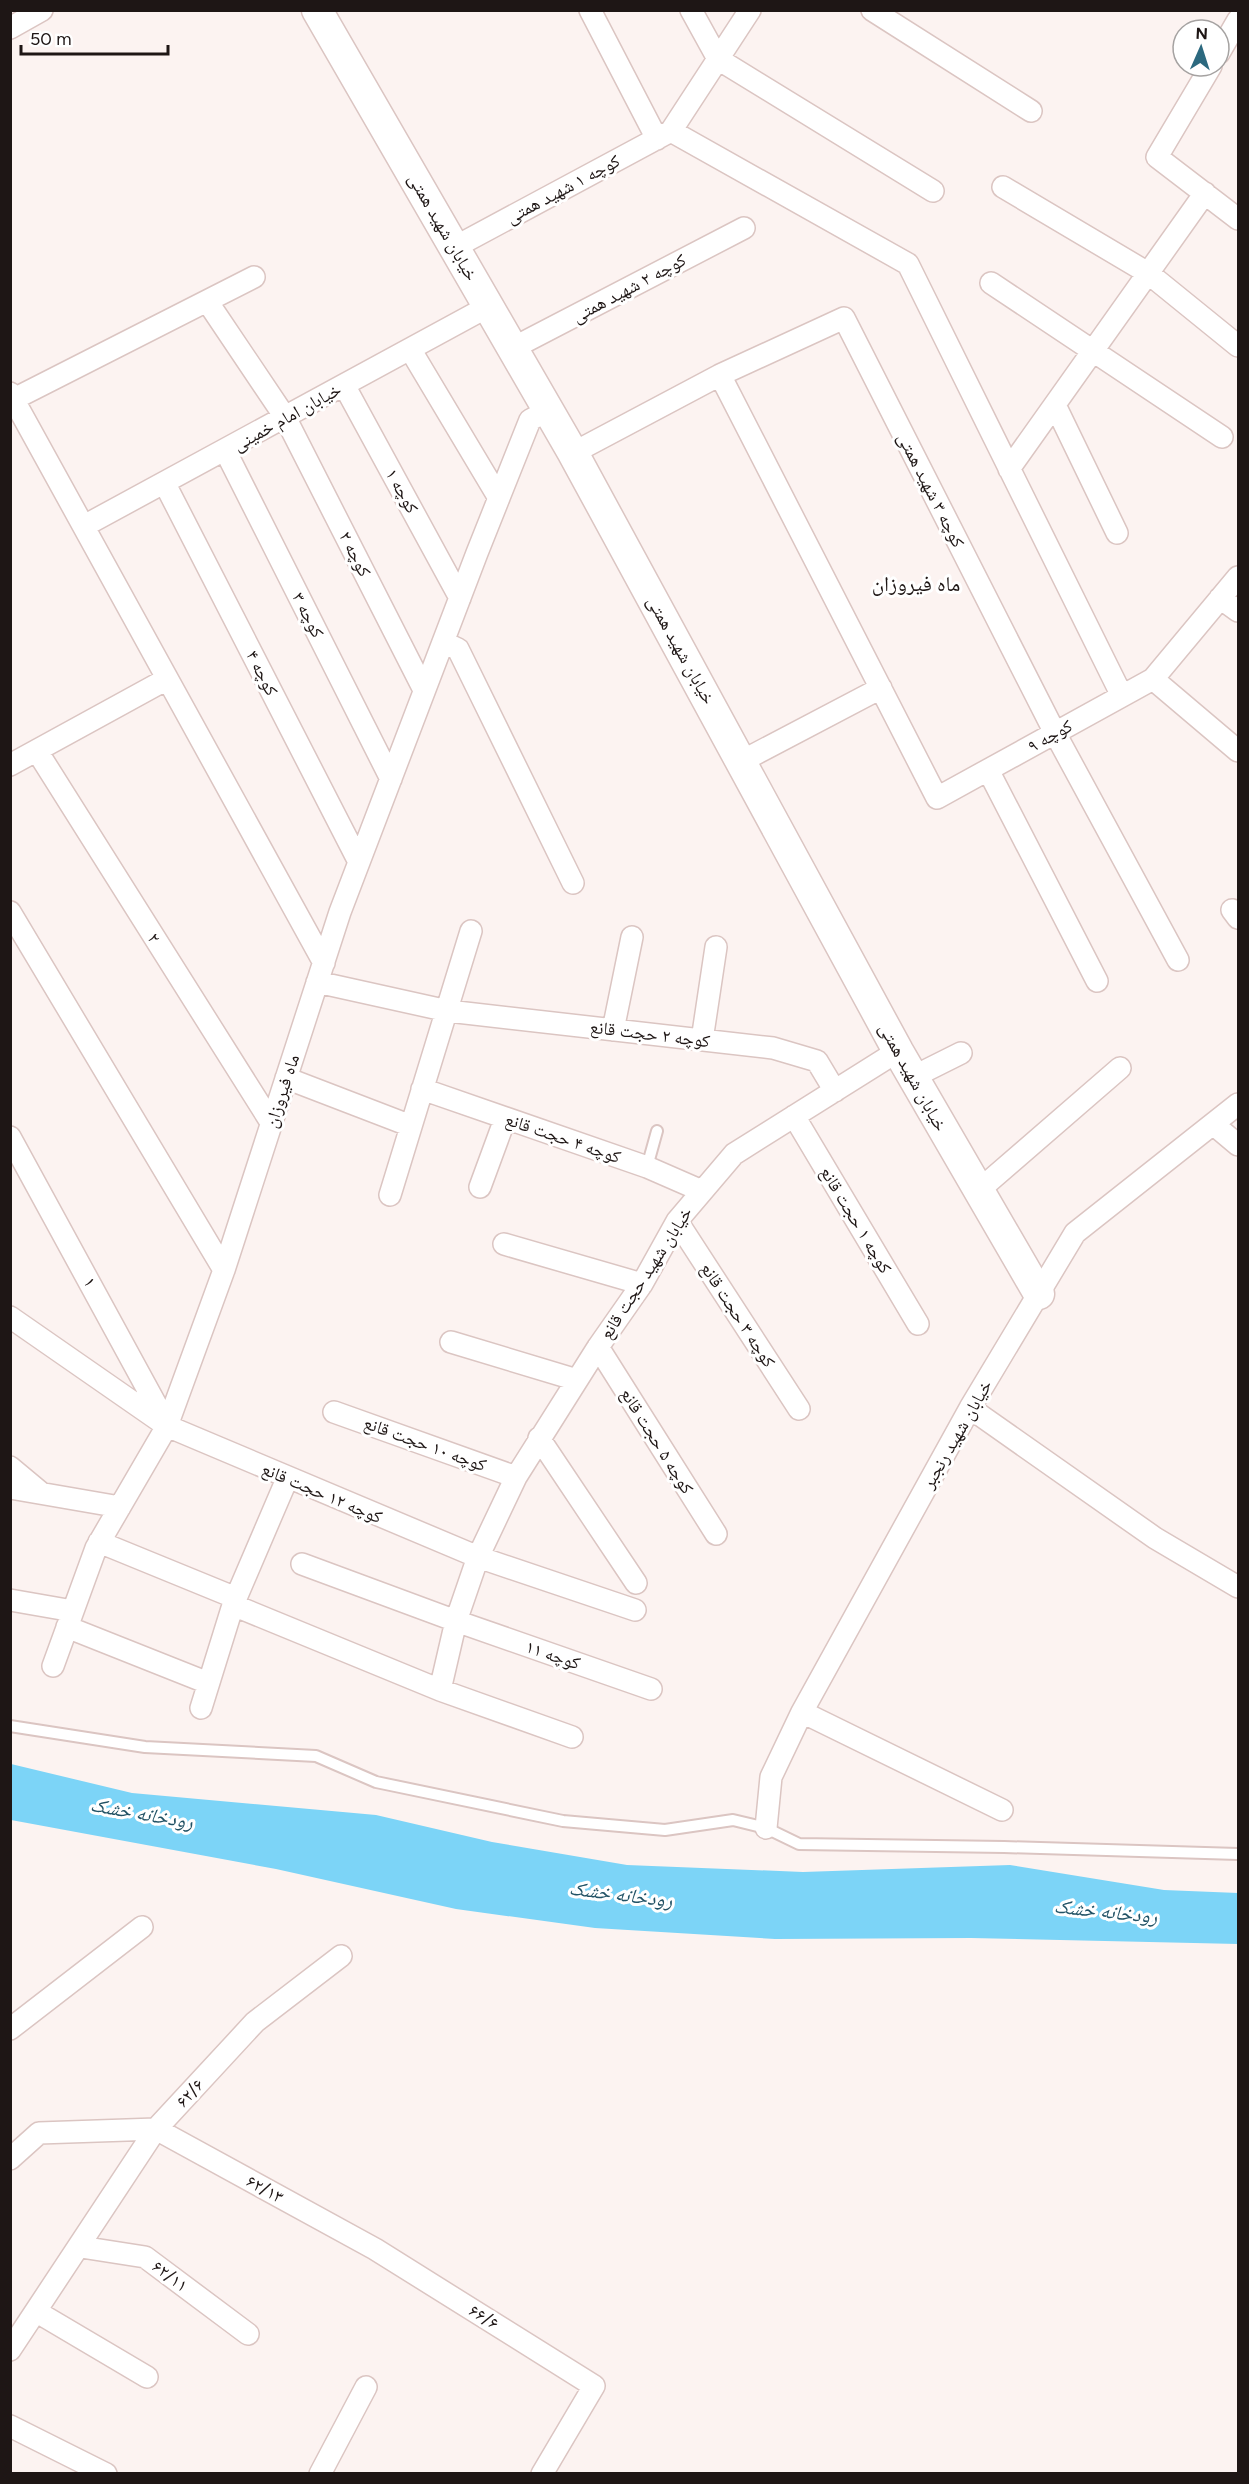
<svg xmlns="http://www.w3.org/2000/svg" width="1249" height="2484" font-family="Figtree,'Noto Naskh Arabic',sans-serif">
<style>
.water{fill:#7cd4f7}
.lines{fill:none;stroke-linecap:round;stroke-linejoin:round}
.lane-casing{stroke:#dbc5c2;stroke-width:14}
.street-casing{stroke:#dbc5c2;stroke-width:24}
.secondary-casing{stroke:#dbc5c2;stroke-width:33}
.lane{stroke:#fff;stroke-width:10}
.street{stroke:#fff;stroke-width:21}
.secondary{stroke:#fff;stroke-width:30}
.labels{text-anchor:middle;dominant-baseline:central;stroke-width:6;stroke-linejoin:round;paint-order:stroke}
.street-label{font-size:18px;fill:#1e1615;stroke:#fff}
.water-label{font-size:20px;font-style:italic;fill:#215265;stroke:#fff}
.quarter-label{font-size:21px;fill:#1e1615;stroke:#fff}
</style>
<rect width="100%" height="100%" fill="#fcf3f1"/>
<path class="water" d="M11,1764L132,1793L376,1815L492,1842L627,1865L803,1872L1010,1865L1164,1890L1238,1893V1944L971,1938L775,1939L595,1928L456,1909L276,1869L11,1820Z"/>
<g class="lines">
<defs>
<path id="lane" d="M647,1167L657,1131
M10,1726L145,1747L316,1756L376,1782L563,1821L665,1830L733,1820L766,1828L799,1844L1004,1847L1238,1854"/>
<path id="street" d="M590,10L657,139
M691,10L718,59L933,191
M872,10L1031,111
M10,28L42,10
M1219,53L1238,20
M1211,66L1157,157L1238,219
M671,131L908,264L1122,696
M1003,187L1148,273L1238,346
M455,247L671,131L750,10
M991,283L1222,437
M211,307L285,417L424,690
M513,348L744,228
M410,349L499,498
M720,375L937,798L1153,679L1238,577
M344,385L460,598
M10,393L324,963
M10,401L254,277
M1055,405L1117,533
M225,450L391,779
M573,453L720,375L844,318L1055,733L1178,960
M1009,469L1205,193
M165,484L359,862
M84,526L489,306
M1220,598L1238,611
M443,642L458,649L573,883
M1153,679L1238,751
M37,751L272,1124
M742,761L881,688
M10,765L167,679
M988,770L1097,981
M1232,910L1238,918
M10,912L224,1270
M317,982L448,1011L773,1048L817,1061L835,1091
M613,1030L632,937
M702,1040L716,947
M913,1077L961,1053
M286,1078L411,1126
M422,1089L647,1167L702,1191
M794,1116L918,1324
M1213,1124L1238,1145
M10,1137L166,1423
M480,1187L505,1119
M978,1191L1120,1068
M390,1195L471,931
M677,1221L799,1409
M504,1244L642,1284
M10,1317L167,1426L478,1557L635,1610
M451,1342L577,1380
M598,1347L716,1534
M970,1408L1155,1538L1238,1587
M334,1412L516,1477
M539,1438L636,1583
M10,1467L40,1492
M10,1488L120,1507
M99,1542L236,1598
M302,1564L456,1621L651,1689
M10,1600L73,1611
M233,1605L440,1690L572,1737
M67,1627L208,1683
M53,1666L96,1548L167,1426L224,1270L340,912L477,553L530,420L549,410
M440,1690L456,1621L478,1557L516,1477L598,1347L642,1284L677,1221L734,1154L898,1051
M201,1708L233,1605L287,1479
M802,1712L1002,1810
M766,1828L771,1777L802,1712L970,1408L1075,1233L1238,1104
M10,2029L142,1927
M10,2159L39,2133L156,2129L255,2022L341,1956
M81,2247L145,2257L248,2334
M37,2312L147,2377
M10,2350L156,2129L375,2249L594,2386L542,2474
M10,2426L106,2474
M320,2474L366,2387"/>
<path id="secondary" d="M317,10L573,453L898,1051L1039,1294"/>
</defs>
<use href="#lane" class="lane-casing"/>
<use href="#street" class="street-casing"/>
<use href="#secondary" class="secondary-casing"/>
<use href="#lane" class="lane"/>
<use href="#street" class="street"/>
<use href="#secondary" class="secondary"/>
</g>
<g class="labels">
<g class="street-label">
<text transform="translate(563 189) rotate(-28)">کوچه ۱ شهید همتی</text>
<text transform="translate(443 227) rotate(60)">خیابان شهید همتی</text>
<text transform="translate(629 288) rotate(-28)">کوچه ۲ شهید همتی</text>
<text transform="translate(287 417) rotate(-29)">خیابان امام خمینی</text>
<text transform="translate(931 490) rotate(63)">کوچه ۳ شهید همتی</text>
<text transform="translate(402 491) rotate(61)">کوچه ۱</text>
<text transform="translate(355 554) rotate(63)">کوچه ۲</text>
<text transform="translate(308 615) rotate(63)">کوچه ۳</text>
<text transform="translate(681 650) rotate(61)">خیابان شهید همتی</text>
<text transform="translate(262 673) rotate(63)">کوچه ۴</text>
<text transform="translate(1050 736) rotate(-29)">کوچه ۹</text>
<text transform="translate(154 938) rotate(58)">۲</text>
<text transform="translate(650 1034) rotate(7)">کوچه ۲ حجت قانع</text>
<text transform="translate(913 1077) rotate(61)">خیابان شهید همتی</text>
<text transform="translate(282 1091) rotate(-72)">ماه فیروزان</text>
<text transform="translate(563 1138) rotate(19)">کوچه ۴ حجت قانع</text>
<text transform="translate(856 1220) rotate(59)">کوچه ۱ حجت قانع</text>
<text transform="translate(646 1273) rotate(-57)">خیابان شهید حجت قانع</text>
<text transform="translate(90 1282) rotate(62)">۱</text>
<text transform="translate(738 1315) rotate(57)">کوچه ۳ حجت قانع</text>
<text transform="translate(957 1434) rotate(-60)">خیابان شهید رنجبر</text>
<text transform="translate(657 1441) rotate(58)">کوچه ۵ حجت قانع</text>
<text transform="translate(425 1444) rotate(20)">کوچه ۱۰ حجت قانع</text>
<text transform="translate(322 1493) rotate(23)">کوچه ۱۲ حجت قانع</text>
<text transform="translate(553 1655) rotate(19)">کوچه ۱۱</text>
<text transform="translate(190 2093) rotate(-47)">۶۲/۶</text>
<text transform="translate(265 2189) rotate(29)">۶۲/۱۳</text>
<text transform="translate(170 2276) rotate(37)">۶۲/۱۱</text>
<text transform="translate(484 2317) rotate(32)">۶۶/۶</text>
</g>
<g class="water-label">
<text transform="translate(142 1813) rotate(10)">رودخانه خشک</text>
<text transform="translate(621 1894) rotate(7)">رودخانه خشک</text>
<text transform="translate(1106 1911) rotate(6)">رودخانه خشک</text>
</g>
<g class="quarter-label">
<text x="916" y="583">ماه فیروزان</text>
</g>
</g>
<rect width="1249" height="2484" fill="none" stroke="#1e1615" stroke-width="24"/>
<g transform="translate(1201 48) rotate(3)"><circle r="28" fill="#ffffff" stroke="#a5a2a1" stroke-width="1.5"/>
<path d="M0-4.5L10 22L0 15L-10 22Z" fill="#2c697f"/>
<text y="-9" font-size="16" font-weight="bold" text-anchor="middle" fill="#1e1615">N</text>
</g>
<path d="M21 45v9h147v-9" fill="none" stroke="#1e1615" stroke-width="3"/>
<text x="30" y="45" font-size="18" fill="#1e1615" stroke="#ffffff" stroke-width="4.5" paint-order="stroke">50 m</text>
</svg>
